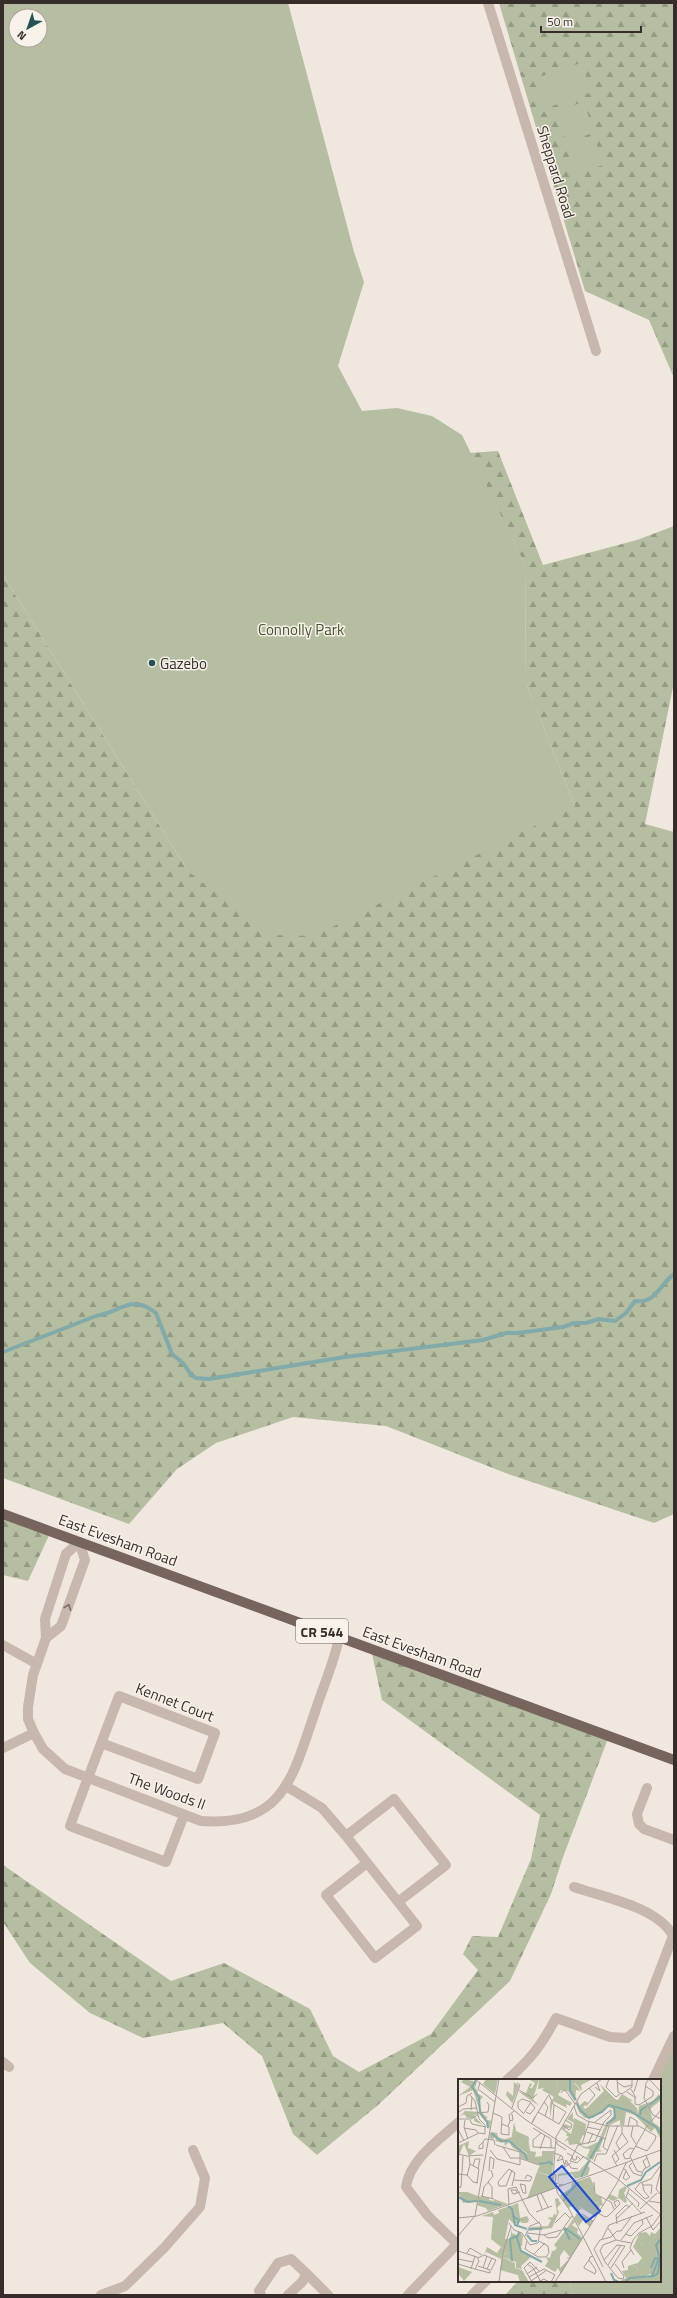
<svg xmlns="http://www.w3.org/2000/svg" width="677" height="2298" font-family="'Titillium Web',sans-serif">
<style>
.forest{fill:url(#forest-firs)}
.green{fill:#b5bea0;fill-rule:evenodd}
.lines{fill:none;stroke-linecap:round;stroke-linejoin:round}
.stream{stroke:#81aaaa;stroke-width:4}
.minor{stroke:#c7b7ac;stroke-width:10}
.tertiary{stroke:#c7b7ac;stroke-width:10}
.primary{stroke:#76645d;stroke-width:10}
.oneway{stroke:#776b64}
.poi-dot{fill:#245253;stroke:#f8f2eb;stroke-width:1.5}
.labels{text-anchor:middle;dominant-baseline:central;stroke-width:3;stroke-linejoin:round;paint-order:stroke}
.shield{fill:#f8f2eb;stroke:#706864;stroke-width:1}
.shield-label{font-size:14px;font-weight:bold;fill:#362d2a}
.street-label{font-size:15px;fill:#362d2a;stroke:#f8f2eb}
.park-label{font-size:15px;fill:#475230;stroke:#f8f2eb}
.poi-label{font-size:15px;fill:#362d2a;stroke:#f8f2eb;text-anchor:start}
.inset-river{fill:none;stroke:#81aaaa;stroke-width:2}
.inset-road{fill:none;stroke:#a69d97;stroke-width:1}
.view{fill:#1d4ed8;fill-opacity:0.15;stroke:#1d4ed8;stroke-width:2}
.inset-edge{fill:none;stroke:#362d2a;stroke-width:2}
</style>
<defs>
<pattern id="forest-firs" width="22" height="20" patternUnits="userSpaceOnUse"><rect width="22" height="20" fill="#b5bea0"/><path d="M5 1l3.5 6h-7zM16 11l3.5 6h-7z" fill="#949b83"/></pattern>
</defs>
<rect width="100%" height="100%" fill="#f0e7df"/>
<path class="forest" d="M499,3H674V378L649,320L585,291Z
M498,451L543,565L637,540L674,526V682L645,824L674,832V1514L654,1523L508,1474L386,1426L293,1417L216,1443L177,1469L129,1524L3,1478V575L188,871L575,806L526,683L525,565L470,453Z
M3,1514L51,1531L28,1581L3,1575Z
M371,1649L609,1736L563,1857L551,1894L510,1981L378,2105L317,2155L293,2134L262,2056L223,2023L143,2038L90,2013L30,1963L3,1922V1865L171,1981L224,1963L310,2009L333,2056L359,2072L431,2034L478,1970L463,1954L472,1936L498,1937L531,1859L540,1815L382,1700Z
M518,2281H569L573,2295H505Z"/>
<path class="green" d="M3,3H288L354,252L364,282L338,366L362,411L397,408L432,416L462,435L525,565L526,683L575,806L314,936L268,935L188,871L3,575ZM16,16H40V40H16Z
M581,63L592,92L544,109L533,79Z
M584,102L594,133L565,141L556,111Z
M594,135L603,165L575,174L565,144Z
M674,2036V2295H573L569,2281H660V2080H653Z"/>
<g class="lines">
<path class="stream" d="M3,1352L96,1316C122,1312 130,1293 156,1313L172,1354L184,1364L191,1375L196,1378L209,1379L345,1357L483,1340L506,1333H518L563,1327L574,1323H586L599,1319L615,1321L626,1313L635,1301C656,1304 660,1284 674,1274"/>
<path class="minor" d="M488,3L596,351
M46,1638L61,1626L85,1560L79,1542L66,1554L45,1619L46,1638L33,1675L28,1707V1719L34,1733L43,1749L65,1769L201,1821C285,1827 293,1775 316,1709C323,1686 335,1661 339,1637
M3,1645L37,1664
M101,1743L198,1779L215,1733L119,1696C103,1739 86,1782 70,1826L166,1862L184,1815
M3,1748L34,1733
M286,1786L322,1808L346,1836L417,1926L375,1958L326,1895L367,1863
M647,1788L637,1814L639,1824L644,1829L674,1840
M346,1836L394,1799L446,1865L398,1902
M3,2062L9,2067
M507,2080C531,2059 541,2046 556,2018L610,2037L627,2038L637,2030L673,1936C658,1907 603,1897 574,1887
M459,2122C439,2140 410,2159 406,2187L428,2216L459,2246
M307,2274L328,2295
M101,2295L125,2286L164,2248L200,2207L205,2178L193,2150
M261,2295L259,2291L278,2263L291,2259L307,2274L302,2282L288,2295
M408,2295L457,2244"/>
<path class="tertiary" d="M653,2080L674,2036
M472,2295L486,2281"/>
<path class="primary" d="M3,1514L674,1760"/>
</g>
<defs><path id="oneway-chevron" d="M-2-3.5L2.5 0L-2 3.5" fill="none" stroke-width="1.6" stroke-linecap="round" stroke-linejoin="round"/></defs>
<use class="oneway" href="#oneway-chevron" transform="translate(68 1607) rotate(-70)"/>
<circle class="poi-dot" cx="152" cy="663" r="4"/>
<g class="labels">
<rect class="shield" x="296" y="1619" width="52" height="24" rx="3"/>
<g class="shield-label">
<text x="322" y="1631">CR 544</text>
</g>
<g class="street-label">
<text transform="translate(556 172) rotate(73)">Sheppard Road</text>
<text transform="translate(118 1540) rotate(20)">East Evesham Road</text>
<text transform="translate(422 1652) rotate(20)">East Evesham Road</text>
<text transform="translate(175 1702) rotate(21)">Kennet Court</text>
<text transform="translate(167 1791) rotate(20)">The Woods II</text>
</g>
<g class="park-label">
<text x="301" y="629">Connolly Park</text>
</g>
<g class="poi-label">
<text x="160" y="663">Gazebo</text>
</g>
</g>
<g transform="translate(458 2079)">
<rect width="203" height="203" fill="#f0e7df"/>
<path d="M81,0H98L101,6L80,10ZM142,5L158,21L159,26L154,19L143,28H130L146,12ZM0,188L14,193L6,202L0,194Z" fill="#b5bea0"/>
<path d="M6,0L19,3L17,9L20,12L19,14L25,18L22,21V27L24,34L30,39L27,40L33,42L31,51L29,43L21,34L16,37L25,46L16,42V39H9L6,35L1,38L7,32L22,33L15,11L0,17L12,8L3,3ZM28,0H40L37,15L25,5ZM70,0H81L75,20L81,27L61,13L68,14L72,4L74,5L72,9H74L77,4ZM98,0H119L116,4L123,12L118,11L117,23L110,12L103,11L100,16L114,24L112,27L108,25L109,29L95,22L92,39V24L96,18L84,11L88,7L101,6ZM201,15L203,21L192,30L195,43L203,49V61L197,49L193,53L177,36L168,33L166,47L162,46V41L150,47L141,71L145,72L138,73L135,81L129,78L132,70L126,69L119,65L111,66L110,61L106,63L111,57H108L109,54L103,50L107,45L114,48L106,50L113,55L116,44L109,40L115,33V42L116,39L128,45L127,57L125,56L122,62L124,67L129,68L140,63L147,47L157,35L156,30L150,28L135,39H127L121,33L118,25L120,21L121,27L127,22L130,24L125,28L127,30L133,26L143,28L154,19L159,24L172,22L179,29L180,35L181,27L195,22ZM33,53L39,54L40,58L46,60L55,58L56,67L69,75L71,63L72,72L78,73L77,78L84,77V82L95,84L94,97L79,93L82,86L63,79L62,73L55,69L51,63L47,67L46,62L45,64L38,62L37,58L35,60L31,59ZM11,62L10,69L18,72L11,77L6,65L1,76L0,67ZM127,77L133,81L130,87L132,89L130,96L117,100L114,95L101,97V105H106L101,108L100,95L121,92L130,82ZM132,98L137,109L136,115L143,118L145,126L142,127L139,123L120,127L125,131L122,130L119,134L135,142L132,148L125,141L121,147L116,139L119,134L116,126L110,129L102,116L113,109L114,104ZM167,107L169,109L166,114L169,122L167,124L161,119L155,122L149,119L152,115L160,119L161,111ZM0,113H9L20,117L19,122L5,124ZM100,119L102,124L104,123L99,129L101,133L94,149L70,152L73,148L90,147L93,141L89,139L95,138L96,134L97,136L99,135L97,120ZM36,120L50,125L30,132L28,129L19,126L36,124ZM55,126L58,137L63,143L56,145L51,140L47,160H52L54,149V154L58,156L62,153L65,157L64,167L60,168L57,160L58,169L51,174L45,175L43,180L28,173L26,176L29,168L39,174L43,168L33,160L35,138L24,137L35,133L36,136L41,134L40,131ZM115,140L117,143L114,146L120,150L119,154L125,159L103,195L100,189L97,193L87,187L90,182L88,178L92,179L94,172L91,171L96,172L99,169L96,166L107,152L104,151L109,149ZM106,171L112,178L108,179L111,180L102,189V177ZM203,148V203H196L186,198L193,196L191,193L195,182L189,172L176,168L184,165L180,157L182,154L188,153L192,157L193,153L197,155ZM177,187L180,190L176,196L188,203H165L172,194L173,188Z" fill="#b5bea0" fill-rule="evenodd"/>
<path d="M56,3L61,7L53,28L54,24L48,16L49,12L55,17ZM181,156L185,161L183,165L188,166L183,169L180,167L177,168L194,173L197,177L191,193L194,194L186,198L199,201L188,203L177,199L175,196L180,190L177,187L174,188L173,198L165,203H160L168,199L164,192L170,191V187L180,184L184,179L175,168ZM53,159L57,160L63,171L74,177L63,187L64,190L58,189V183L44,178L45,175L51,174L57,169Z" fill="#b5bea0"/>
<path d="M119,0H135L123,6L124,12L116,3ZM164,15L175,22H171V28L159,27L155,20L160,21ZM56,43L58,52L71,58L70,75L53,63ZM84,72H96L95,84L84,82ZM79,93L95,98L98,109L69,120ZM20,117L31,119V121L36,122V127L29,129L19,126ZM124,118L140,124L142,127L138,138L117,125L120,119ZM60,124L62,139L69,137L71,141L69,144H64L58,137L55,126ZM44,178L57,184V189L64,191L71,203H62L60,196L42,191Z" fill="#b5bea0"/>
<path class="inset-river" d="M112,0V11L118,21M18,1L14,8L21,18L22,33M119,24L122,31L131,39L144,33L151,26L172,32L198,48L203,55M191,26L203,17M22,34L29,43L30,49M182,36L183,31L189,27M148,45L157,39L156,28M33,54L43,62H51L67,75L69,81M132,80L144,59M81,85L92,83L95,86M123,98L131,82M169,107L183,101L188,93L202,83M0,118L10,123L19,122M21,122L43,126M106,122L108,116L121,103M50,127L54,130L57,146L69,150M55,137L61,141L59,147M106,149L112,161M107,149L122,160M71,150H84M61,153L59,159L63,172L84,183M69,156L74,162H79M54,182L52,160L59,157M193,189L197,179L203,180M153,194L156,201L161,203M194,197L201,179M167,203L172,199L196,197L200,194L202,180L198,166L203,160"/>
<path class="inset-road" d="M17,0L68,41L160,100M144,0L123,15L98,58L95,100L100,115L111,130L148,203M151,0L148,8L158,18L162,15M159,0L160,13L164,15L174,8V0M191,0L188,4L186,19L195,36L203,40M191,0L203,13M159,3L166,8L174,6M22,4L20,10L37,23M137,8L142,12L139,4M61,11L75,19L79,15M169,13L178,19L173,10M176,13L180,0M103,14L105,11L108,12L117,25M12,16L17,22L21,40L27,46V55M177,19V25L181,26L195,17V12L187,7M86,23L90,28L87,37M116,27L119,36L129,42L150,47H181L198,57L197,61L189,72L177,67M128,27L137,16L131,9M0,28L8,24L9,17L14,14M54,29L62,6L59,4M13,31L14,18M68,33L72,35L77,29L73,24M0,34L5,30L18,29M19,34L30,33L31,26L29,23M35,34L44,38L43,55L51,56V48L44,45M66,34L73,23M66,35L60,29V23L64,20L73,23M77,38L90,17L91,16L95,25L108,33L101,45L80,33M0,40H13L20,36M7,41L6,48L10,60M12,41L14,45L28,48M95,41L96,26M52,42L51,36L56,32M74,44L77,38L74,44M105,46L111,51L113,49L114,45L107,41M50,47L52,42L55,41L54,35M175,47L173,57L178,65M129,48L143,51M170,48L172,38L179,42V47M6,49L18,51L20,54M75,49L93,60V69M0,50L6,62M129,53L148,60M83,54L75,61V68L97,69M99,62V65L108,71M25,63V69L21,70V67L25,63L27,60L36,61L37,66M0,64L21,54L27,55M124,65L131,43M130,65L135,54M45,68L53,80M82,70L87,56M32,71L39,80L62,86V73L38,66M156,71L161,80L158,83M162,71L158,64L164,54M150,72L145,68L151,47M96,74L104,77L107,88L113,84M109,74L114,77L115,81H118L119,77L123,81M0,75L9,77L25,76M103,76L99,82L105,80M11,77L12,85L21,90L19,104M126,77L119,84L112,82L120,66L137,62L146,43L153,36V31L137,43M53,79H61L81,86M172,79L167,80L165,75L172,69L176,70M136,83L139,75H148L160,46M174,84L171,87L175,94L183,97L186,90L192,87L188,76M110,85H107L108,81L113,89L120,90M15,87L17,80H22L20,90M159,87L154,77L170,63L164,54V48M188,89L185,82L189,79M166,90L168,91V92L171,97L172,98L168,101L165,99L168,92M203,91L198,110L203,116M31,92L32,78L36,80L35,90M184,93L179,92L172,77L189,47L203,31M0,95L9,96L15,103L20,104M95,95L98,96L97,105L100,104M9,97L12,85M193,100L203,86M55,101L72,102L74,98L69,96L67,100M161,101L203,136M30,103L34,108V119M136,103L137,115L153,123L156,130M184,103L186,112L191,118M62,105L67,106L68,114H65ZM185,106H194L193,115M48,107H41L40,103L51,90L57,94L54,107M48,107L54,91M0,109L3,108L5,77M171,110L168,118L184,135M169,113L181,124L180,128M59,114L58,111H53L55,115H56L62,113M83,114L90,128M79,116L84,130M23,117L36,120M24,118L26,108L35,97L33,91M191,118L187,120L177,110L182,104L193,100M191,122L203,124M182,130L199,114M78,133L94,127M140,134L147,138L150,137L162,125L160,121L156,123L158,128M124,135L135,142M188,138L195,151L203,142M0,139L19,137L203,71M158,140L175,124M51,144L56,151L64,154L72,166L80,164L83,146L71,134L58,108L50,110L51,125M97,144L107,134L112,139M159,145L158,136L168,126L172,128M150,149L158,161M159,152H163L174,137M69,154L86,156L103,151M167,155L173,157L185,145L184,140M86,156L90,159L99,158L114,137M0,157L17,137L41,0M67,157L72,147L82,143M144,160L151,146L187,133M163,161L176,144L195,136M69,162L67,170L80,178H88L91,174L90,167L81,162M0,172L19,178L21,182L17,190L0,185M9,174L12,169L24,176M76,175L87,164M176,176L172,169L175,161L181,154L194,147L202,136M20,179L26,176L38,181L33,191M0,180L15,183M131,181L138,191L137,195L126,189V188L128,185L131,181L132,178L135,177M146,181L159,166L167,167L153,189M69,185L75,189L83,203M157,185L166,197L165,200L160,199L147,183L142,172L145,166L158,161L173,164M150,186L163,166M145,188L136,170L142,161L153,158L159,152M25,189L29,177M166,189L164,183L173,171M13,190L17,177M17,190L32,194V191L20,187M29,190L34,179M69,195L79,188M71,198L86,190L97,196L93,203M73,202L89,191M41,203L45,173L53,147M74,203L66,189L72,183L81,192M80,203L86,200L91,203M97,203L159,104L168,84"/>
<path class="view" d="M104,87L142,132L128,143L91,98Z"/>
<rect width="203" height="203" class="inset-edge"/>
</g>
<rect width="677" height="2298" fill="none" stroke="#362d2a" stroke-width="8"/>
<g transform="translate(28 28) rotate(220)"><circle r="19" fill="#f8f2eb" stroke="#aaa39e"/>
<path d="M0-3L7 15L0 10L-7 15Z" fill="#245253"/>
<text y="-6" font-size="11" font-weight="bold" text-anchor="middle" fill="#362d2a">N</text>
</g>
<path d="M541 26v6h100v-6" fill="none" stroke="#362d2a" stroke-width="2"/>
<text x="547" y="26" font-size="12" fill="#362d2a" stroke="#f8f2eb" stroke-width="3" paint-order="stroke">50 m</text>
</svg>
